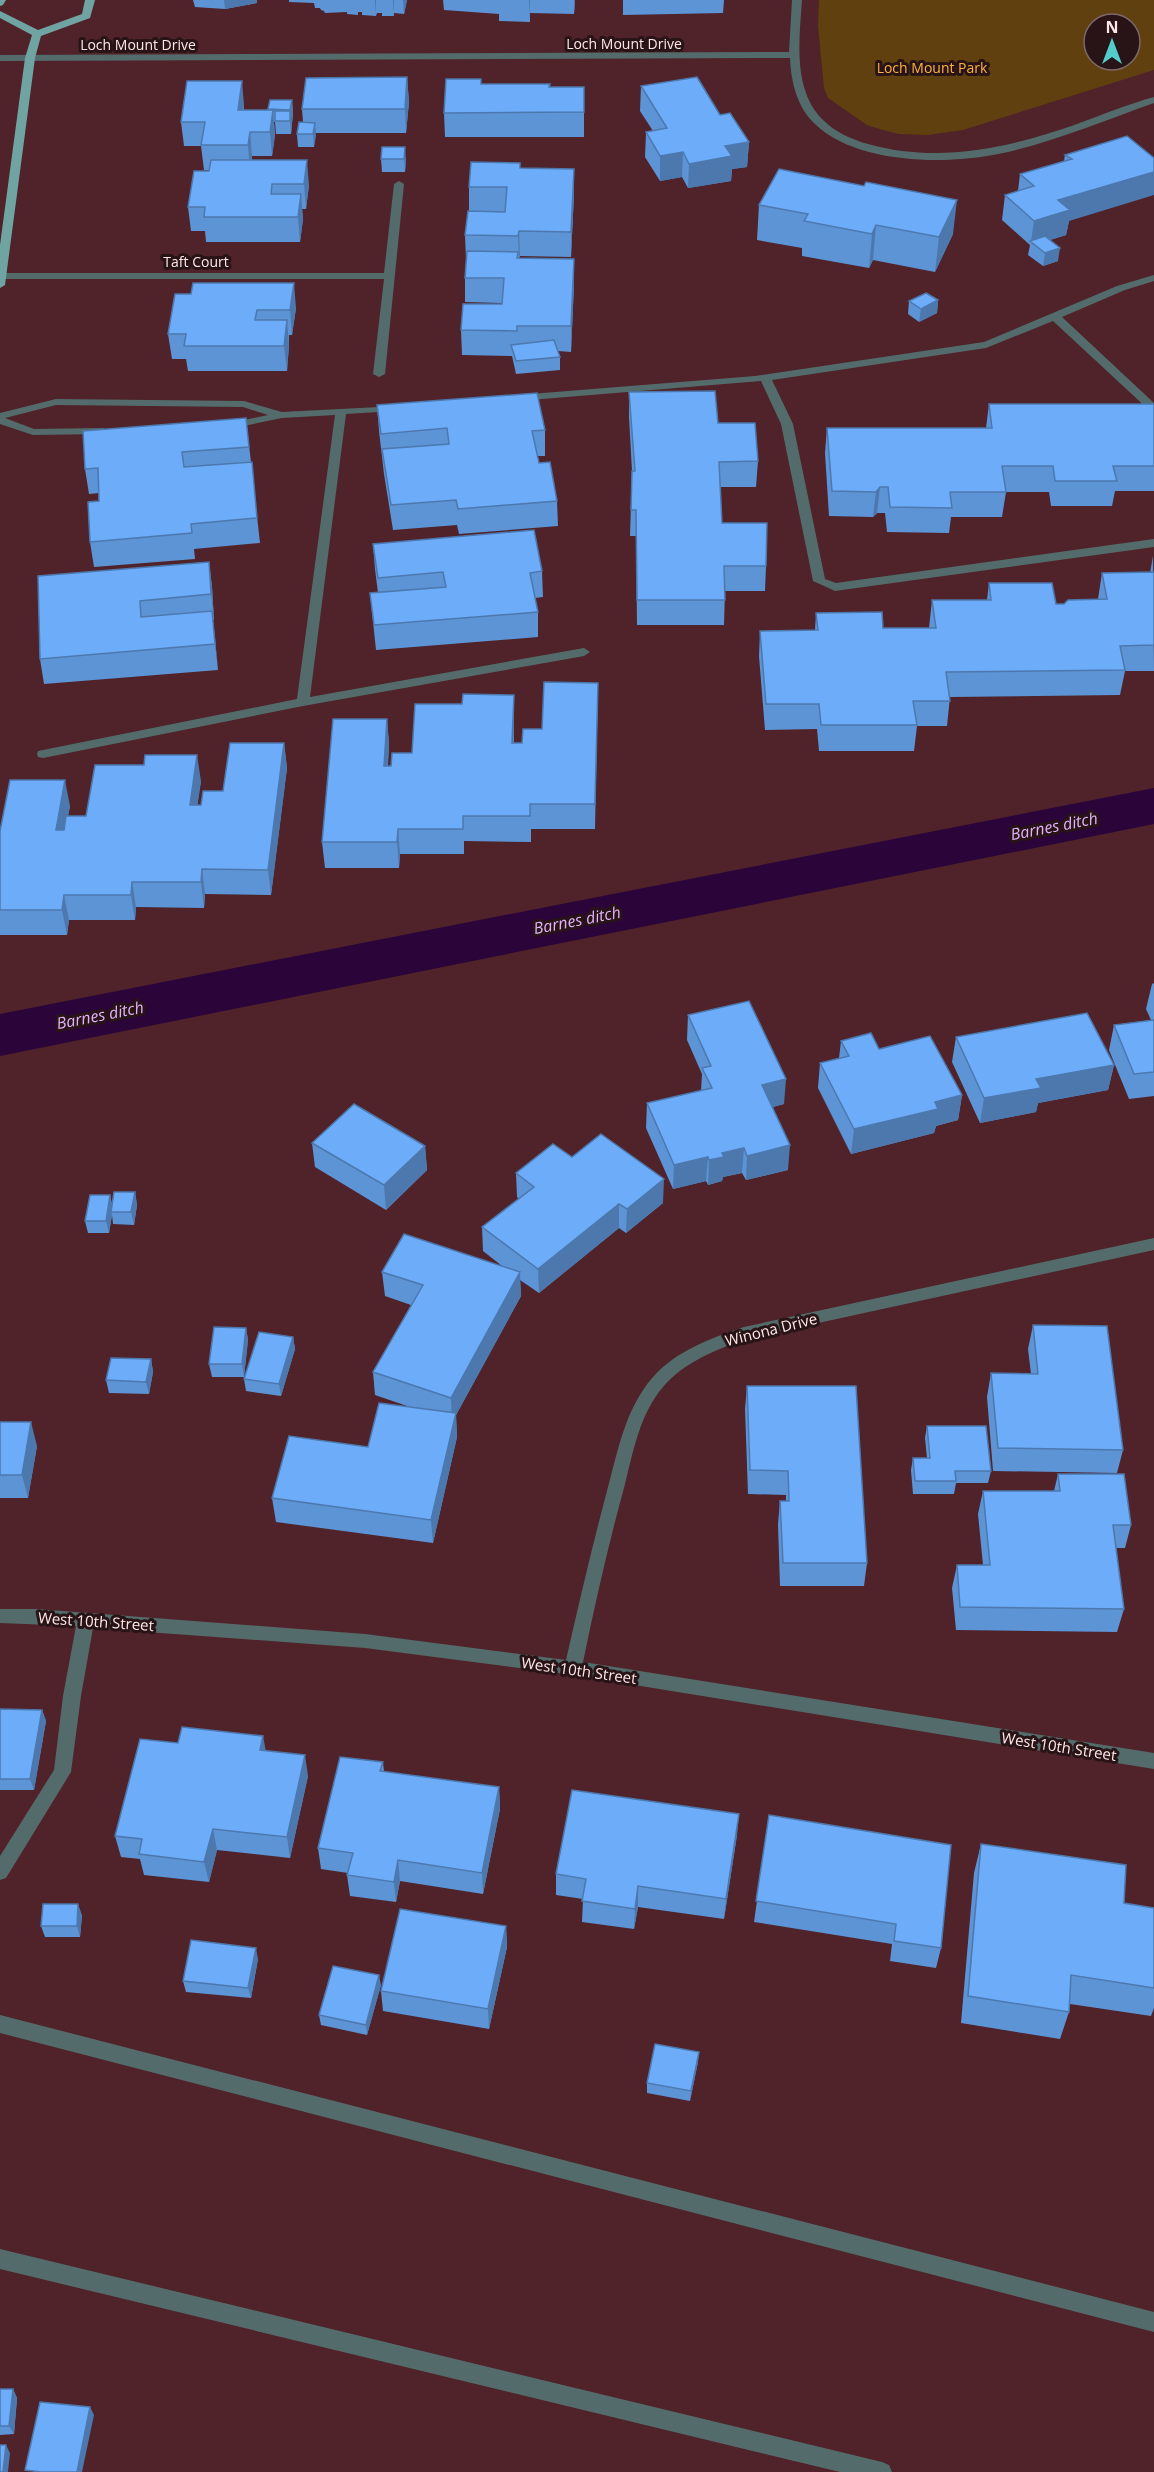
<svg xmlns="http://www.w3.org/2000/svg" width="1154" height="2472" font-family="'Open Sans',sans-serif">
<style>
.green{fill:#60400e;fill-rule:evenodd}
.lines{fill:none;stroke-linecap:round;stroke-linejoin:round}
.canal{fill:#2b053a;fill-rule:evenodd}
.minor{fill:#536c6b;fill-rule:evenodd}
.major{fill:#6fa4a2;fill-rule:evenodd}
.wall{fill:#5d94d6}
.shaded-wall{fill:#4c78ae}
.building{fill:#6cacf9;stroke:#4c78ae;stroke-width:1.5}
.labels{text-anchor:middle;dominant-baseline:central;stroke-width:6;stroke-linejoin:round;paint-order:stroke}
.far-street-label{font-size:14px;fill:#ffe7e8;stroke:#281416}
.far-park-label{font-size:14px;fill:#feb23a;stroke:#281416}
.street-label{font-size:15px;fill:#ffe7e8;stroke:#281416}
.water-label{font-size:16px;font-style:italic;fill:#e3b1fd;stroke:#281416}
</style>
<rect width="100%" height="100%" fill="#4f2329"/>
<path class="green" d="M819,0H1154V70L963,130L928,135L899,134L883,130L867,125L828,98L824,88L818,26ZM1094,24H1130V60H1094Z"/>
<g class="lines">
<path class="canal" d="M1154,788V824L0,1056V1014Z"/>
<path class="minor" d="M792,0H802C800,30 796,61 805,90C814,120 839,136 868,144C939,164 1009,148 1077,124C1102,115 1128,104 1154,97V103C1103,121 1052,143 998,154C946,165 856,164 815,124C797,107 791,82 790,58L0,61V55L789,52Z
M399,181L404,184L385,374L379,377L373,374L384,279H0L2,273H384L394,184Z
M1154,275V281L1125,290L1062,317L1154,403V412L1150,411L1053,321L986,348L772,380L793,424L825,579L836,583L1154,539V547L835,591L813,581L781,424L761,381L518,401L512,398L518,395L755,376L984,342L1117,286Z
M56,399L244,401L282,412L399,406V410L395,411L346,414L310,697L584,648L590,652L584,656L303,706L43,758L38,757L37,754L38,751L43,750L297,699L335,415L282,418L229,429L223,426L225,424L268,415L243,407L56,405L5,418L34,429L103,428L109,431L103,434L33,435L0,424V413Z
M1154,1238V1250L745,1339C716,1350 684,1362 663,1387C639,1415 633,1453 624,1488C608,1546 595,1604 583,1662L1154,1753V1769L573,1675L365,1648L93,1628L81,1696L71,1772L6,1878L0,1880V1856L54,1770L63,1696L76,1626L0,1623V1609H36L365,1634L566,1660C579,1603 592,1547 607,1491C618,1451 625,1409 653,1377C676,1351 711,1338 744,1327Z
M0,2015L1154,2312V2332L0,2033Z
M0,2249L882,2462L889,2465L892,2472H840L0,2269Z"/>
<path class="major" d="M0,0H6L3,5L0,6Z
M85,0H95L90,18L41,36L35,58L5,285L0,288V245L25,58L32,35L0,18V11L38,30L82,14Z"/>
</g>
<path class="wall" d="M193,0H257V3L225,9L195,7Z
M289,0H407L404,14L394,13V16H382V13H377L376,16L362,15V12H358V15L347,14V12L325,13L324,11L321,10L320,8H315L314,3L289,2Z
M443,0H575L574,14L530,13V22L499,21V14L444,10Z
M623,0H724L723,13L623,15Z
M407,77L409,102L406,133H315L314,147H298L297,134L303,122L302,109Z
M482,84L549,87H584V137H445L444,113Z
M641,86L720,115L749,142L747,167L732,169L731,181L688,188L682,177L660,181L645,157L646,132L653,131L640,111Z
M292,100L293,113L291,134H276L275,122H274L275,135L272,156H252V160L309,185L306,209H302L303,219L300,242H206L205,231H191L188,207L209,170H204L201,146H184L181,122L244,105V110H268Z
M1127,136L1069,221L1066,235L1050,240L1058,261L1043,266L1028,255L1030,245L1002,220L1005,195L1018,191L1020,174L1064,161L1065,155Z
M382,147L406,160L405,172H382L381,159Z
M520,168L574,194L571,257L520,256L519,258L574,259V284L571,352L558,351L560,357V370L516,374L512,356L462,355L461,330L502,304V303L465,302V278L466,259L465,235L469,211V187Z
M759,205L953,234L935,272L873,260L869,268L802,256V248L757,240Z
M175,294L296,308L292,335H289V345L287,371H188L186,359H172L168,334Z
M938,300L937,313L919,322L908,314L909,301Z
M629,392L718,423L758,461L756,487H720L722,523L766,566L765,591H725L724,625H637L636,536H630L632,471L629,417Z
M989,404H1154V491H1115L1112,506H1051L1049,492H1006L1002,517H951L949,533L887,532L885,513H877L873,517L829,516L825,453L827,428H986Z
M377,405L545,430V456H537L539,463L557,501L558,526L459,534L457,525L393,530L384,474L379,431Z
M246,418L260,543L194,549L195,559L94,567L90,542L99,501V493L89,494L85,469Z
M373,544L542,571L543,597L535,598L538,612V637L376,650L370,593H378L375,569Z
M1153,556L1154,671H1125L1120,695L950,697L947,726H917L914,751H819L817,729L765,730L759,656L760,631L815,630L816,613L883,628H929L932,600H987L989,583L1056,604H1064L1098,599L1102,573H1150Z
M209,562L212,587L214,620H213L218,670L44,684L40,659L38,576Z
M598,683L595,829H531V842L464,841V854H400L399,868H325L322,842L387,719L389,744L388,766H391L412,753L514,720V743H522L542,729Z
M284,743L287,768L271,895L205,894L204,908L136,907L135,920H69L67,935H0V831L70,806L68,816H86L201,781L197,805H201L223,791Z
M1154,983V1096L1129,1099L1109,1050L1114,1025L1151,1020L1146,1009L1152,984Z
M688,1015L784,1104L773,1107L788,1170L746,1180L742,1173L723,1177L722,1181L708,1185L706,1181L673,1189L646,1128L647,1103L701,1091L702,1074L687,1040Z
M956,1037L1114,1065L1108,1090L1038,1103L1036,1112L980,1123L952,1062Z
M841,1041L879,1049L962,1095L958,1120L936,1126L934,1133L851,1154L818,1088L820,1063L839,1058Z
M312,1143L425,1146L427,1170L386,1210L315,1167Z
M572,1157L663,1203L626,1233L619,1228L539,1293L520,1280L521,1296L456,1415L457,1437L433,1543L276,1522L272,1498L368,1447L410,1407L375,1395L373,1372L411,1305L385,1296L382,1272L502,1266L483,1251L482,1227L519,1199L517,1197L516,1173Z
M135,1192L137,1205L134,1225L113,1224L112,1215L109,1233H88L85,1221L110,1195L112,1205Z
M1033,1325L1123,1450L1117,1473L993,1471L987,1397L991,1373L1031,1374L1028,1349Z
M246,1328L248,1340L244,1377H212L209,1364Z
M293,1337L295,1349L281,1396L246,1391L244,1379Z
M151,1359L153,1372L149,1394L109,1393L106,1380Z
M747,1386L867,1563L864,1586H780L778,1524L780,1501H786V1495L748,1494L745,1409Z
M0,1422L37,1446L28,1498H0Z
M927,1426L991,1471L988,1483H956L954,1494H913L911,1470L913,1458H927L925,1438Z
M1058,1474L1131,1525L1125,1548H1116L1124,1609L1117,1632L956,1630L952,1588L957,1565H983L978,1514L983,1491H1054Z
M0,1709L42,1710L46,1721L34,1790H0Z
M266,1750L308,1776L290,1858L217,1850L209,1882L144,1875L140,1859L121,1857L115,1836Z
M383,1762L384,1772L499,1787L500,1809L483,1894L400,1881L396,1902L350,1896L347,1875L348,1873L321,1869L318,1848Z
M769,1815L941,1948L936,1968L890,1961L892,1944L754,1922Z
M737,1835L724,1919L638,1907L634,1929L582,1922L583,1899L556,1895V1874Z
M981,1844L1124,1903L1154,1988V2008L1151,2016L1070,2004L1069,2012L1060,2039L961,2023L974,1873Z
M82,1915L80,1937H45L41,1926Z
M506,1926L507,1947L489,2029L383,2011L381,1991Z
M258,1959L251,1998L186,1992L183,1981Z
M381,1985L367,2035L321,2025L319,2015Z
M698,2062L690,2101L647,2093V2083Z
M0,2389H13L17,2398L14,2434L0,2435Z"/>
<path class="shaded-wall" d="M224,0H257V3L225,9Z
M375,0H376V16Z
M393,0H394V16Z
M403,0H407L404,14Z
M529,0H530V22Z
M574,0H575L574,14Z
M407,77L409,102L406,133L405,109Z
M242,81L244,105L241,135L238,110Z
M292,100L293,113L291,134L290,121Z
M273,110L275,135L272,156L270,132Z
M315,123L316,136L314,147L313,134Z
M250,132L252,156L250,170L248,145Z
M749,142L747,167L732,169L731,181L688,188L689,164L725,146Z
M405,147L406,160L405,172L404,159Z
M683,152L682,177L660,181V156Z
M307,160L309,185L306,209L304,184Z
M574,169V194L571,257V232Z
M1154,172V195L1069,221L1066,235L1034,245L1031,242L1034,221L1058,200Z
M301,194L303,219L300,242L298,217Z
M957,200L953,234L935,272L939,237Z
M876,225L873,260L869,268L872,234Z
M519,231L520,256L519,261L518,236Z
M1060,248L1058,261L1043,266L1045,253Z
M574,259V284L571,352V326Z
M294,283L296,308L292,335L290,310Z
M938,300L937,313L919,322L921,309Z
M287,320L289,345L287,371L284,346Z
M880,487L877,513L873,517L876,492Z
M209,562L212,587L214,620L211,594Z
M212,611L215,637L218,670L215,644Z
M514,695V720L513,768L512,743Z
M387,719L389,744L386,791L384,766Z
M284,743L287,768L271,895L268,870Z
M197,755L201,781L194,831L190,805Z
M65,780L70,806L61,855L56,830Z
M398,829L400,854L399,868L397,842Z
M202,869L205,894L204,908L201,882Z
M132,882L136,907L135,920L131,895Z
M64,895L69,920L67,935L62,910Z
M1114,1065L1108,1090L1038,1103L1036,1112L980,1123L984,1098L1036,1079Z
M786,1079L784,1104L760,1110L762,1085Z
M962,1095L958,1120L936,1126L934,1133L851,1154L854,1129L935,1102Z
M790,1145L788,1170L746,1180L747,1156Z
M425,1146L427,1170L386,1210L384,1185Z
M744,1148L742,1173L723,1177L722,1181L708,1185L709,1160L722,1153Z
M708,1157L706,1181L673,1189L674,1165Z
M664,1179L663,1203L626,1233L627,1209Z
M135,1192L137,1205L134,1225L131,1212Z
M110,1195L113,1208L111,1212L112,1215L109,1233L106,1221Z
M619,1204V1228L539,1293L538,1269Z
M520,1272L521,1296L456,1415L457,1437L433,1543L431,1520L452,1422L451,1398Z
M246,1328L248,1340L244,1377L242,1364Z
M293,1337L295,1349L281,1396L279,1384Z
M151,1359L153,1372L149,1394L146,1382Z
M31,1422L37,1446L28,1498L22,1475Z
M42,1710L46,1721L34,1790L30,1779Z
M263,1736L267,1757L260,1750Z
M305,1755L308,1776L290,1858L287,1837Z
M499,1787L500,1809L483,1894L482,1873Z
M739,1814L737,1835L724,1919L726,1899Z
M213,1829L217,1850L209,1882L204,1862Z
M398,1860L400,1881L396,1902L394,1882Z
M638,1886V1907L634,1929L635,1909Z
M78,1904L82,1915L80,1937L77,1926Z
M506,1926L507,1947L489,2029L488,2009Z
M256,1948L258,1959L251,1998L248,1988Z
M379,1975L381,1985L367,2035L366,2025Z
M699,2052L698,2062L690,2101L691,2091Z
M13,2389L17,2398L14,2434L9,2426Z
M90,2407L94,2415L82,2472H77Z
M6,2445L10,2453L8,2472H3Z"/>
<path class="building" d="M407,77L405,109H302L306,78Z
M697,77L720,115L730,113L749,142L725,146L732,156L689,164L683,152L660,156L646,132L667,128L641,86Z
M446,79H481V84H550L549,87H584V112L444,113Z
M187,81H242L238,110H273L270,132H250L248,145H201L205,122H181Z
M270,100H292L290,110L268,109Z
M275,111H290V121H275Z
M299,122L315,123L313,134H297Z
M1127,136L1154,158V172L1058,200L1070,210L1034,221L1005,195L1034,186L1020,174L1072,159L1065,155Z
M382,147H405L404,159H381Z
M211,160H307L304,184H272L271,194H301L298,217H204L205,207H188L194,171H209Z
M471,162L520,163V168L574,169L571,232L519,231L518,236L465,235L468,211L505,212L507,187H469Z
M779,169L864,186L866,182L957,200L939,237L876,225L872,234L804,221L808,214L759,205Z
M1045,236L1060,248L1045,253L1030,241Z
M467,251L518,252L517,258L574,259L571,326H517V331L461,330L463,304H502L504,278H465Z
M193,283H294L290,310H257L255,320H287L284,346H184L186,334H168L175,294H191Z
M926,293L938,300L921,309L909,301Z
M554,340L560,357L516,361L511,345Z
M715,391L718,423H755L758,461L719,462L722,523H767L766,566H724L725,600H637L636,510H631L632,471H635L629,392Z
M537,393L545,430L532,431L539,463L550,462L557,501L458,509L456,500L391,505L382,449L449,444L447,428L381,434L377,405Z
M989,404H1154V466H1113L1117,481H1055L1053,466H1002L1006,492H950L952,508L890,507L888,487H880L876,492L832,491L827,428H992Z
M246,418L249,447L182,452L184,467L252,462L257,518L191,524L192,533L90,542L88,502L99,501L98,468L85,469L83,431Z
M534,530L542,571L530,573L538,612L374,625L370,593L446,587L443,572L378,578L373,544Z
M209,562L211,594L140,601L141,617L212,611L215,644L40,659L38,576Z
M1154,572V645L1120,646L1125,670L946,672L950,701H913L917,725H821L819,704H766L760,631L818,630L816,613L882,612L883,628H936L932,600H991L989,583H1052L1056,604H1064L1068,600L1107,599L1102,573Z
M544,682L598,683L595,804H530V816H463V829H398L397,842H322L333,719H387L384,766H391L392,753H412L415,704H462L463,694L514,695L512,743H522L523,729H542Z
M230,743H284L268,870L202,869L201,882H132L131,895H64L62,910H0V831L10,780H65L56,830H64L66,816H86L95,765H144L145,755H197L190,805H201L203,791H223Z
M749,1001L786,1079L762,1085L790,1145L747,1156L744,1148L722,1153L724,1157L709,1160L708,1157L674,1165L647,1103L712,1088L702,1068L711,1066L688,1015Z
M1087,1013L1114,1065L1036,1079L1041,1088L984,1098L956,1037Z
M1154,1020V1072L1134,1074L1114,1025Z
M871,1033L879,1049L930,1036L962,1095L935,1102L938,1109L854,1129L820,1063L849,1056L841,1041Z
M354,1104L425,1146L384,1185L312,1143Z
M601,1134L664,1179L627,1209L619,1204L538,1269L482,1227L534,1187L516,1173L553,1144L572,1157Z
M114,1192H135L131,1212H111Z
M90,1195H110L106,1221H85Z
M404,1234L520,1272L451,1398L373,1372L423,1285L382,1272Z
M1033,1325L1107,1326L1123,1450L998,1448L991,1373L1038,1374Z
M214,1327L246,1328L242,1364H209Z
M259,1332L293,1337L279,1384L244,1379Z
M111,1358L151,1359L146,1382L106,1380Z
M747,1386H856L867,1563H783L780,1501H789L788,1471L750,1470Z
M379,1403L456,1413L431,1520L272,1498L289,1436L368,1447Z
M0,1422H31L22,1475H0Z
M927,1426H986L991,1471H955L956,1481H915L913,1458H930Z
M1058,1474H1124L1131,1525H1113L1124,1609L960,1607L957,1565H990L983,1491H1060Z
M0,1709L42,1710L30,1779H0Z
M182,1727L263,1736L260,1750L305,1755L287,1837L213,1829L204,1862L139,1854L142,1839L115,1836L140,1739L178,1743Z
M340,1757L383,1762L380,1771L499,1787L482,1873L398,1860L394,1882L347,1875L353,1853L318,1848Z
M572,1790L739,1814L726,1899L638,1886L635,1909L582,1901L586,1879L556,1874Z
M769,1815L951,1845L941,1948L894,1941L896,1924L756,1901Z
M981,1844L1126,1865L1124,1903L1154,1908V1988L1071,1975L1069,2012L968,1996Z
M43,1904H78L77,1926H41Z
M400,1909L506,1926L488,2009L381,1991Z
M191,1940L256,1948L248,1988L183,1981Z
M333,1966L379,1975L366,2025L319,2015Z
M655,2044L699,2052L691,2091L647,2083Z
M0,2389H13L9,2426H0Z
M40,2402L90,2407L77,2472H41L25,2470Z
M0,2445H6L3,2472H0Z"/>
<g class="labels">
<g class="far-street-label">
<text x="624" y="43">Loch Mount Drive</text>
<text x="138" y="44">Loch Mount Drive</text>
<text x="196" y="261">Taft Court</text>
</g>
<g class="far-park-label">
<text x="932" y="67">Loch Mount Park</text>
</g>
<g class="street-label">
<text transform="translate(771 1329) rotate(-14)">Winona Drive</text>
<text transform="translate(96 1621) rotate(4)">West 10th Street</text>
<text transform="translate(579 1670) rotate(8)">West 10th Street</text>
<text transform="translate(1059 1746) rotate(9)">West 10th Street</text>
</g>
<g class="water-label">
<text transform="translate(1054 826) rotate(-11)">Barnes ditch</text>
<text transform="translate(577 920) rotate(-11)">Barnes ditch</text>
<text transform="translate(100 1015) rotate(-11)">Barnes ditch</text>
</g>
</g>
<g transform="translate(1112 42)"><circle r="28" fill="#281416" stroke="#7e686a" stroke-width="1.5"/>
<path d="M0-4.5L10 22L0 15L-10 22Z" fill="#53cdcb"/>
<text y="-9" font-size="16" font-weight="bold" text-anchor="middle" fill="#ffe7e8">N</text>
</g>
</svg>
